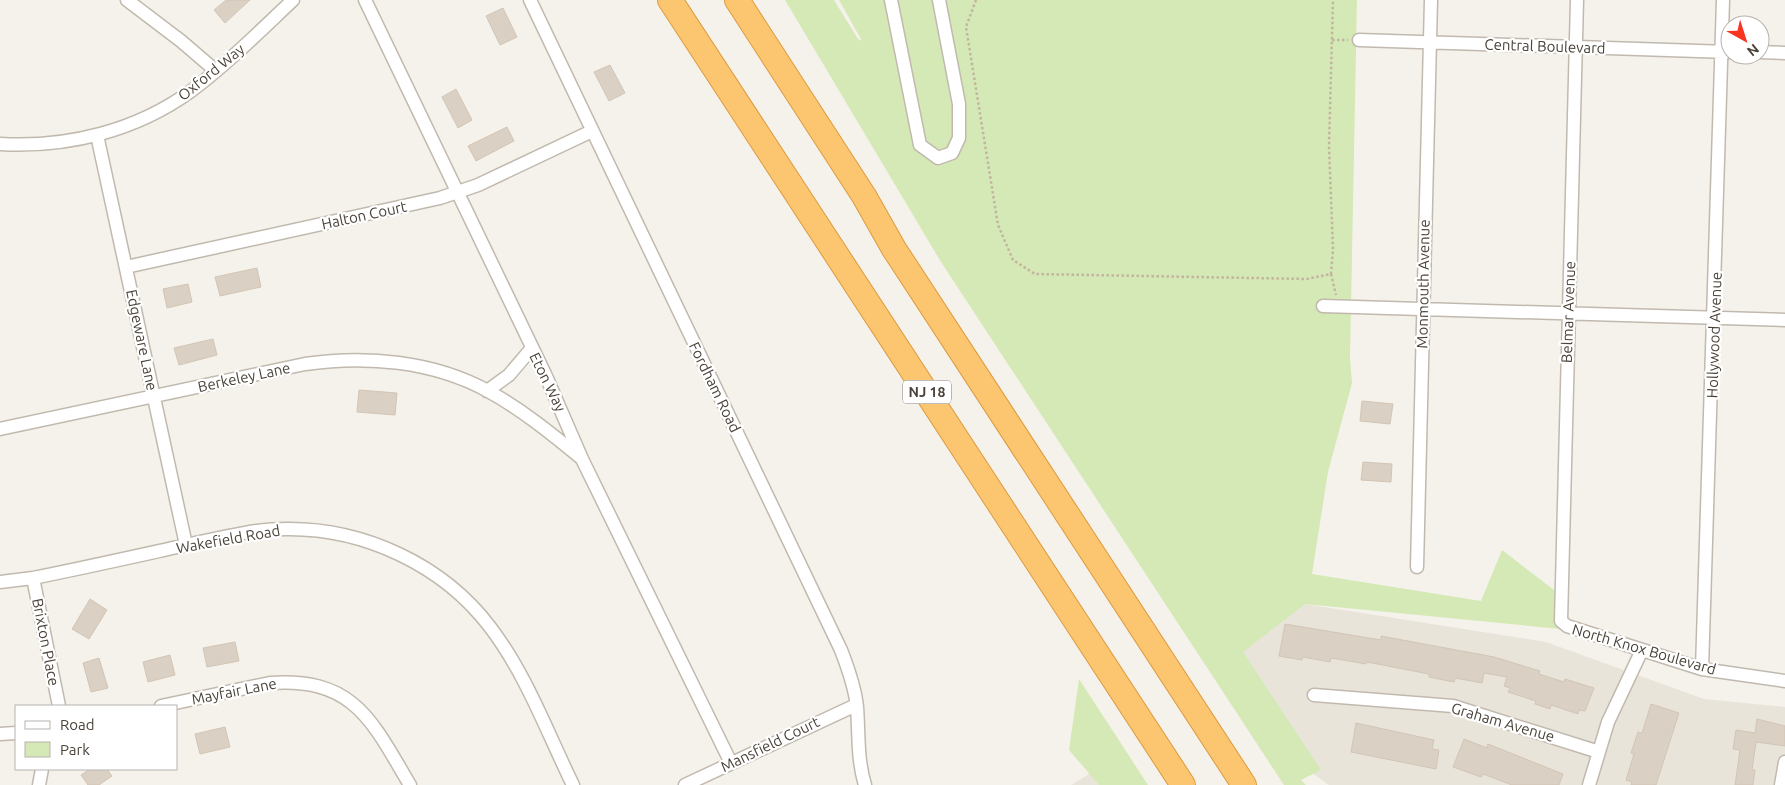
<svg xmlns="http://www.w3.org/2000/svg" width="1785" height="785" font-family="Ubuntu,sans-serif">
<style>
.residential{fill:#e9e4da}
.green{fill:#d4e9b5}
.building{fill:#dad0c4;stroke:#d2c5b4}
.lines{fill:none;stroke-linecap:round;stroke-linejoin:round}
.minor-casing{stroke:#c1b9ae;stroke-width:15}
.motorway-casing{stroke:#dc9a3f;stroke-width:26}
.path{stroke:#c3b49f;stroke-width:2.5;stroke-dasharray:2.5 2.5;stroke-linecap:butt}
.minor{stroke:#fff;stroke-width:12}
.motorway{stroke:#fcc670;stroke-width:24}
.labels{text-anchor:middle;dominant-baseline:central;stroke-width:4.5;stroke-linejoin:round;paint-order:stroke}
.shield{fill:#fff;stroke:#807b74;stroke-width:1}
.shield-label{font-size:14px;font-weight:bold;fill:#4a4239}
.street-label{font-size:15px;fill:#4a4239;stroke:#fff}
</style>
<rect width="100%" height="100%" fill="#f5f2ec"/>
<path class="residential" d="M1267,598L1546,642L1704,699L1785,707V785H1329L1277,748L1230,662Z
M1117,757L1138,785H1071Z"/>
<path class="green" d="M785,0H834L858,39L862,41L839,0H1357L1350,357L1352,383L1328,472L1312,574L1481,601L1502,550L1558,593L1561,629L1305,604L1243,652L1321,770L1301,780L1306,785H1284L941,262Z
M1079,679L1148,785H1099L1069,750Z"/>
<path class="building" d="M226,0H250L225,23L214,10Z
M503,8L517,37L500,45L486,16Z
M610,65L625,93L609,101L594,72Z
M456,89L472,120L458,128L442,97Z
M507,127L514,141L476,161L468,146Z
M257,268L261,287L220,296L215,277Z
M188,284L192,302L167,308L163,289Z
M213,339L217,355L179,365L174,348Z
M359,390L397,393L395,415L357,412Z
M1362,401L1393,404L1390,424L1360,421Z
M1363,462L1392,464L1391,482L1361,480Z
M90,599L107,610L89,639L72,629Z
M1285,624L1381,640V636L1494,657L1540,671L1539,674L1564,682L1565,679L1594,688L1585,711L1579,710L1578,714L1551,705L1550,709L1535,704L1536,701L1508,692L1510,688L1504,686L1507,677L1484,673L1482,683L1455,678L1454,682L1429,677V674L1367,662L1366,664L1331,658L1330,662L1303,657L1302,660L1279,656Z
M235,642L239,661L207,667L203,648Z
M170,655L175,675L148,682L143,662Z
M99,658L108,688L91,692L83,663Z
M1651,704L1679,713L1656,785H1631L1632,782L1626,780L1634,754L1631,753L1638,732L1642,733Z
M1757,719L1785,726V746L1756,742L1752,770H1755L1753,785H1735L1740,750L1733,749L1736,730L1755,733Z
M1356,723L1434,740L1432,749L1439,750L1436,769L1351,752Z
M225,727L230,747L200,754L195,734Z
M1464,739L1487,748L1488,744L1563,774L1559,785H1512L1483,774L1481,777L1453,767Z
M90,769H107L112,776L99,785H88L81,775Z"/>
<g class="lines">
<defs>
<path id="minor" d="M127,0L181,41L216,71
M365,0L545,374L582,459L731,763
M530,0L841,650C848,668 855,687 857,707C859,733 857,759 865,785
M891,0L920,145L938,158L952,153L959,138V104L939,0
M1577,0L1561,621L1567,626L1702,669L1785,681
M1359,40L1729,52
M1760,52L1785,53
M97,135L186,545
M0,144C67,148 136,131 191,91C227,64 260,31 293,0
M126,267L440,198L478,185L592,131
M1323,306L1785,320
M487,391L509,375L532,348
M0,429L305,364C366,355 433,361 488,391C521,409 552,434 581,458
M1417,567L1431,0
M33,578L59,706
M0,582L33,578C83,568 132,557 182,546C216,539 251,529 286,529C364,528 443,565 490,627C526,674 547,732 573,785
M1702,669L1723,0
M1314,695L1453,706L1599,752
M161,706L270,683C354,677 372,721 410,785
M0,734L16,733
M39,785L42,769
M685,785L856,705
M1589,785L1608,722L1642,650
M1781,785L1785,762"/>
<path id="motorway" d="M670,0L1183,785
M737,0L864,196L894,249L1244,785"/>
</defs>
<use href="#minor" class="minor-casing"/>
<use href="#motorway" class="motorway-casing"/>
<path class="path" d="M976,0L966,27L998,225L1013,260L1035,274L1307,279L1331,274L1333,250L1329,146L1333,0
M1332,40H1348
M1331,274L1336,295"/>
<use href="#minor" class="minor"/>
<use href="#motorway" class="motorway"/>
</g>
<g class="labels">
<rect class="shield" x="903" y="380.5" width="48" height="23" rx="4"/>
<g class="shield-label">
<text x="927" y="392">NJ 18</text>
</g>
<g class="street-label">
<text transform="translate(1545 46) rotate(2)">Central Boulevard</text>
<text transform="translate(211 72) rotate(-39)">Oxford Way</text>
<text transform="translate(364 215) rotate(-12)">Halton Court</text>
<text transform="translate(1423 284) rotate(-89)">Monmouth Avenue</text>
<text transform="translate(1568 312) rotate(-88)">Belmar Avenue</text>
<text transform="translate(1714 335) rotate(-88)">Hollywood Avenue</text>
<text transform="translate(142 340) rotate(78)">Edgeware Lane</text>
<text transform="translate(244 377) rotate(-12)">Berkeley Lane</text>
<text transform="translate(548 382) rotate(64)">Eton Way</text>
<text transform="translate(715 387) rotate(64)">Fordham Road</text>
<text transform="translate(228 539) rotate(-10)">Wakefield Road</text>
<text transform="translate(46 642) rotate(79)">Brixton Place</text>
<text transform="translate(1644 649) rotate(16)">North Knox Boulevard</text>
<text transform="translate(234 691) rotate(-11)">Mayfair Lane</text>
<text transform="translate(1503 722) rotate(16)">Graham Avenue</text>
<text transform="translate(770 744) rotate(-26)">Mansfield Court</text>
</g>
</g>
<rect x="15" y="705" width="162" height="65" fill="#ffffff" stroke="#b7b3b0"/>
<rect x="25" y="721" width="25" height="8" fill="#ffffff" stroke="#b7b3b0"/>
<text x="60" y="730" font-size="15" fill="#4a4239">Road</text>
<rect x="25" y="742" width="25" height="15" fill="#d4e9b5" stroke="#b7b3b0"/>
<text x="60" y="755" font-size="15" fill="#4a4239">Park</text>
<g transform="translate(1745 40) rotate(141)"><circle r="24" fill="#ffffff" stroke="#b7b3b0"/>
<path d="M0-4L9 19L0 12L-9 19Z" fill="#f73521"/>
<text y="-8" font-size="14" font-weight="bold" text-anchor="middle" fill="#4a4239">N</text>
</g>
</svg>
